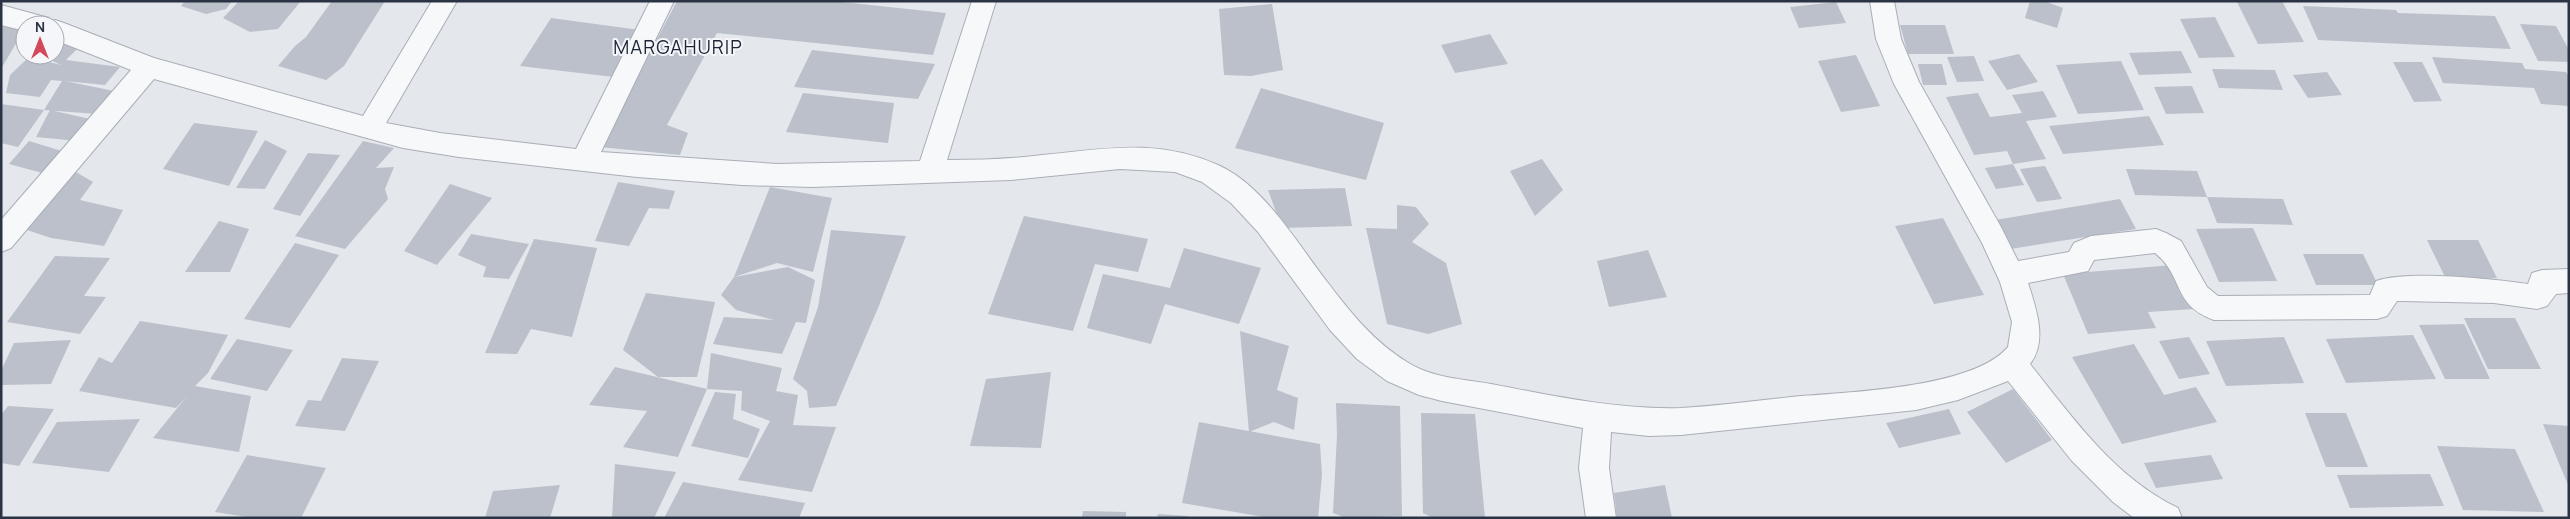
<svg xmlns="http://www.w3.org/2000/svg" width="2570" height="519" font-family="Manrope,sans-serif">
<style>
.building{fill:#bbc0ca}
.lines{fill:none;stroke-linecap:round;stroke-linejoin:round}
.minor-casing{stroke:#a9aeb7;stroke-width:2}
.minor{fill:#f7f8fa;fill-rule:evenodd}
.labels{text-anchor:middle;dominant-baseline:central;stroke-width:4;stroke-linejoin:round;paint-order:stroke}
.quarter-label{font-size:19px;letter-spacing:1px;fill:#1d2536;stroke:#f4f6f9}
</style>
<rect width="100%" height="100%" fill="#e4e7ec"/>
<path class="building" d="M185,1H232L226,9L206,14L181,6Z
M239,1H301L278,29L250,32L223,18Z
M332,1H385L344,66L326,80L278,66L295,46L306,37Z
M677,1H832L946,13L933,55L717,33L667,125L688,133L680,155L600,147Z
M2030,1H2044L2063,8L2057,28L2025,18Z
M2282,1L2304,42L2258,44L2237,2Z
M1836,2L1846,23L1799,28L1790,7Z
M1272,4L1283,70L1251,76L1224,75L1219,9Z
M2303,6L2396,10L2398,13L2495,16L2511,49L2318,40Z
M2215,17L2235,57L2199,58L2180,19Z
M551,18L640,30L614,77L520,66Z
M2520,24L2556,26L2569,50V62L2538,61Z
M1900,25H1945L1954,54H1908Z
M1,27L25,28L1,69Z
M1490,34L1508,64L1455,73L1441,45Z
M55,40L79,47L66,60L120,67L105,85L65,81L114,91L97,114L44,110L18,147L1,143V104L44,110L62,81L51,80L40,97L6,93L10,75L29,57L61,65L40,55H55Z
M812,50L935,64L918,99L794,87Z
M2181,51L2192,73L2139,75L2129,53Z
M2019,54L2038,82L2007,90L1988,61Z
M1856,55L1880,106L1841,112L1818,61Z
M1974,56L1984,81L1957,82L1947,57Z
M2432,57L2522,63L2525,69L2566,72L2569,77V106L2541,104L2534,88L2443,83Z
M2121,61L2144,110L2078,114L2056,65Z
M2393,62H2422L2442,101L2414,102Z
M1918,64H1942L1947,85H1923Z
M2212,69L2275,70L2283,90L2219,88Z
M2327,72L2342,95L2308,98L2293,75Z
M2192,86L2204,113L2166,114L2154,87Z
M1261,88L1384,123L1366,180L1235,148Z
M2043,91L2057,117L2026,121L2046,159L2013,164L2024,185L1996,189L1985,168L2013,164L2007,151L1974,155L1946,97L1978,93L1990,117L2022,113L2012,95Z
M803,93L894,103L888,143L786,132Z
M50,110L90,119L77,141L36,137Z
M2149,116L2164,145L2063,154L2049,126Z
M194,123L258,131L229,186L163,169Z
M265,140L287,151L265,189L236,188Z
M29,141L65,152L46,174L9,164Z
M363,141L394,148L376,168L394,167L385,189L388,199L345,249L295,236Z
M308,153L340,155L300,216L273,209Z
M1542,159L1563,190L1535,216L1510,171Z
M2045,166L2062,199L2037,202L2020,169Z
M69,168L93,182L80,200L123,210L104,246L51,238L21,228Z
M2126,169L2197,171L2207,197L2135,195Z
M618,182L675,191L669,209L649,208L629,246L595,241Z
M450,184L492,198L437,265L404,251Z
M770,187L832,198L813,272L777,263L734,277Z
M1345,188L1352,226L1282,228L1268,190Z
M2207,197L2283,199L2293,225L2217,223Z
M2120,199L2136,229L2010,249L1995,220Z
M1397,205L1416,207L1429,224L1412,242L1446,263L1462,324L1428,334L1387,324L1366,228L1397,229Z
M1024,216L1148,239L1138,272L1095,264L1073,331L988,314Z
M1943,218L1984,295L1934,304L1895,226Z
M219,221L249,229L230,272H185Z
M2253,228L2277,281L2219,282L2196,229Z
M831,230L906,236L878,308L836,406L809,408L807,391L793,379L818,307Z
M471,234L529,244L509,279L483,277L486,267L458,255Z
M534,239L597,248L572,337L531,329L517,354L485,353Z
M2427,240H2478L2497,278L2446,279Z
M295,243L339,255L290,328L244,319Z
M1184,248L1261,268L1239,324L1165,304L1151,344L1087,328L1103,274L1170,288Z
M1648,250L1667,297L1609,307L1597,261Z
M2303,254H2363L2378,285H2316Z
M55,256L110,258L84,296L106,297L80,334L7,322Z
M2173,265L2194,309L2148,312L2156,328L2088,334L2063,274Z
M788,267L815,280L806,323L796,322L782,354L713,344L724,317L774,320L736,310L721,295L734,277Z
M646,293L715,302L697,377H658L623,350Z
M2464,318H2515L2541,369H2488Z
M140,321L228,335L208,373L195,386L251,396L239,452L153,438L187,396L176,408L79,391L99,357L112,363Z
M2464,324L2490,379H2445L2419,325Z
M1240,331L1289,346L1277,390L1298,398L1294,430L1274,422L1249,432Z
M2413,335L2436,379L2346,383L2326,339Z
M2189,337L2210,374L2179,379L2159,341Z
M2284,337L2304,383L2226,386L2206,341Z
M237,339L293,350L267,391L210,379Z
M71,340L51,384L1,385V371L14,343Z
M2134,344L2164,395L2196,387L2217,422L2122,444L2072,357Z
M711,353L782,368L776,391L798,395L793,425L836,427L812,492L738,480L770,421L741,410L742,391L707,389L678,457L623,447L647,411L589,405L615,367L707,389Z
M342,358L379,361L345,431L295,426L308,400L321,401Z
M1051,372L1041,448L970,446L986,379Z
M2013,389L2052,440L2006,463L1967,412Z
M715,392L736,394L733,419L760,429L748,458L691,446Z
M1336,403L1400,406L1402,516L1346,518L1333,513L1337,435Z
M8,406L54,409L19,466L1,463V415Z
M1949,409L1961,434L1899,448L1886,423Z
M1421,413L1475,414L1485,518H1433L1423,513Z
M2305,413H2346L2368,467H2326Z
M140,419L109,472L32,463L57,422Z
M1199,422L1320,444L1322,475L1318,518H1270L1182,503Z
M2543,424L2569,426V487L2558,461Z
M2437,446L2515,449L2544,512L2463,510Z
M247,455L326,468L301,518H253L215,512Z
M2211,455L2223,479L2156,488L2144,463Z
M615,464L676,472L654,518H612Z
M2430,474L2444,506L2350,508L2337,475Z
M683,482L805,503L799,518H664Z
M560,485L550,518H485L493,491Z
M1665,485L1672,518H1617L1614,493Z
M1083,511L1126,512V518H1082Z
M1158,514L1188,516V518H1157Z"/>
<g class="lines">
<defs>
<path id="minor" d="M432,1H457L386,123L440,133L576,149L650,1H674L601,152L777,164L920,161L972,1H996L947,160C979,160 1011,159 1042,155C1107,149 1156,138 1218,165C1265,186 1298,245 1328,283C1351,313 1374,342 1407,362C1431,378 1464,379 1491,384C1554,396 1617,410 1681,408C1718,406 1755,401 1791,397C1844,392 1973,389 2008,347L2012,322L2000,282L1982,243L1894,84L1876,39L1870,1H1894L1901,39L1919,82L2001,227L2018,261L2069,252L2074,243L2091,236L2156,229L2166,233L2181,241L2207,287L2218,296L2370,295L2376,281C2408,270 2493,279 2528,284L2532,273L2542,270L2569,269V293L2556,294L2547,306L2537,309L2494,303L2401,301H2397L2387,316L2377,319L2214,320C2172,305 2184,276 2155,253L2094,260L2088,271L2028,283C2036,308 2048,341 2030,364C2073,418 2114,477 2178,508L2182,518H2134L2113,502L2072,461L2008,381L1958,400L1916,410L1681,435L1649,436L1611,432L1609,468L1616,518H1586L1579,468L1583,428L1442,401L1419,395L1387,381L1357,359L1330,330L1258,232L1231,203L1202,182L1175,172L1120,169L1011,180L812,187L742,185L637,177L459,157L403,148L154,79L11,248L1,252V220L131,70L55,40V25H25V31L1,25V5L49,18L51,22L55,20L64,23L154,58L363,116Z"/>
</defs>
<use href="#minor" class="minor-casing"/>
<use href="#minor" class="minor"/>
</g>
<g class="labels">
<g class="quarter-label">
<text x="678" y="47">MARGAHURIP</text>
</g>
</g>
<rect width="2570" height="519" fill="none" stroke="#2b3445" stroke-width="5"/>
<g transform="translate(40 40)"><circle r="24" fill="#f4f6f9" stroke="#a4a8b1"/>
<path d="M0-4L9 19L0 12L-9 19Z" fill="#d1495b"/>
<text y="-8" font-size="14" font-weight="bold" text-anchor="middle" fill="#2b3445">N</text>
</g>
</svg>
